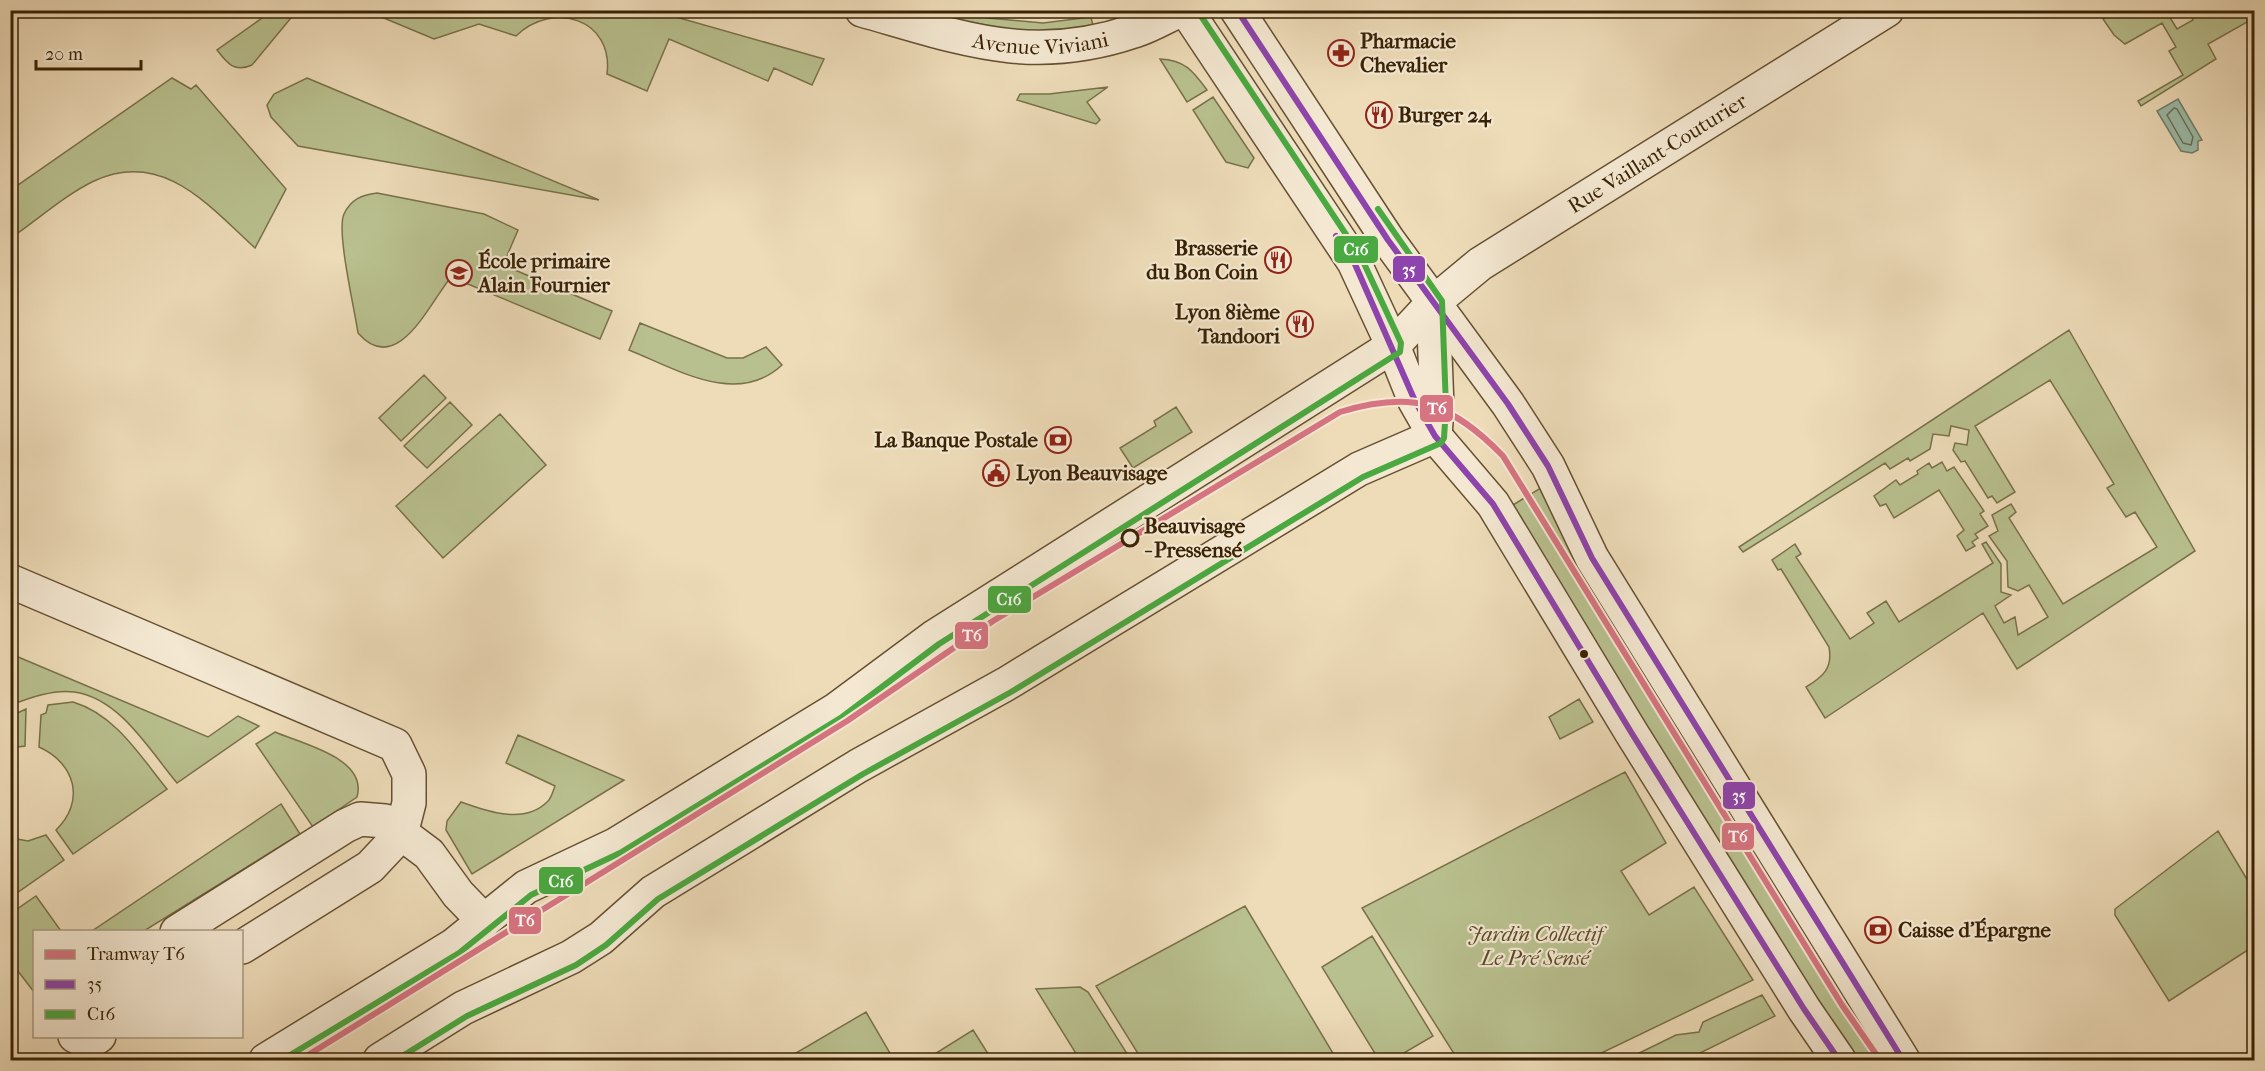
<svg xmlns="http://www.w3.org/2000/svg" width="2265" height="1071" font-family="'IM FELL French Canon',serif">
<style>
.green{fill:#b9c08f;stroke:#79714a;stroke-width:1.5}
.water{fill:#9bbcaa;stroke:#747e68;stroke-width:1.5}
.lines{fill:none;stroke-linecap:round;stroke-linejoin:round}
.shore{stroke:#6a6f57;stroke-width:1.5}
.minor-casing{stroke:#665031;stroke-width:36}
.tertiary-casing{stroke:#665031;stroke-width:36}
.minor{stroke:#f4e8d2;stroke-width:33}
.tertiary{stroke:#f4e8d2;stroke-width:33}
.bus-1-casing{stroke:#f4e8d2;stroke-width:10}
.bus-2-casing{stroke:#f4e8d2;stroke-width:10}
.bus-1{stroke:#8e44ad;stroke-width:6}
.bus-2{stroke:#4aa940;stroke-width:6}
.tram-1-casing{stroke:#f4e8d2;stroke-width:10}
.tram-1{stroke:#d77481;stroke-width:6}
.stop-dot{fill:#f4e8d2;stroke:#392204;stroke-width:3}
.bus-dot{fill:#392204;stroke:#f4e8d2;stroke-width:2}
.labels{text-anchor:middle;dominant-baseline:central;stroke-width:4.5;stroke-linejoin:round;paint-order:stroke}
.street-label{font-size:21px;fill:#392204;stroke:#f4e8d2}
.poi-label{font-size:21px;font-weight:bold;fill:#392204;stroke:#f4e8d2;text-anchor:start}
.stop-label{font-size:21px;font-weight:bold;fill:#392204;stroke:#f4e8d2;text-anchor:start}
.park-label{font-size:21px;font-style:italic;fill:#594a27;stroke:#f4e8d2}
.line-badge{stroke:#f4e8d2;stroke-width:2}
.badge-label{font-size:16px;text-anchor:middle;font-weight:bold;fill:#fff}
</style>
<rect width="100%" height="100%" fill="#eedcb9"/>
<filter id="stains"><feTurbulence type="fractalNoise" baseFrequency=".00333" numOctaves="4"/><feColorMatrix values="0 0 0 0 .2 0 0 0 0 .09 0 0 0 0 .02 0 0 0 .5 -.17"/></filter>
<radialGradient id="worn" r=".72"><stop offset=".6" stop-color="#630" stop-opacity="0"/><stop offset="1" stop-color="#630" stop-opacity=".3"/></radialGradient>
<path class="green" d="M272,11H293L295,13L252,65C234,73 227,63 217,50Z
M367,11H655L824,59L812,85L774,68L768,81L669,39L647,91L607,74C614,19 553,0 516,36L479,24L434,39Z
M926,11H962L988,18L1043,23L1091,17L1093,26C1035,39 981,26 926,11Z
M2244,11L2249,21L2208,44L2216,59L2141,106L2138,101L2183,75L2169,51L2176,47L2162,23L2125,44L2114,35L2103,19L2116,11H2166L2177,29L2193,20L2188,11Z
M1160,59C1185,60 1193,71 1207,90L1187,102Z
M172,78L191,89L196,85L286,189L255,248C209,206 163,149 94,181C67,194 42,216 18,233L11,229V190Z
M307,78L599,200L298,146L271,117L267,105L274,94Z
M1108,87L1087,102L1100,120L1096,124L1017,100L1020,94H1049Z
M1213,97L1254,158L1248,168L1226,162L1193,110Z
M377,193L484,214L518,230L503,265L612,311L600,339L451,277C429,304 397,378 358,333C355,311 336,231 344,214C351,199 362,195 377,193Z
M640,323L727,358H743L766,347L782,365C737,407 676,369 629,350Z
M2069,330L2195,551L2017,669L1983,613L1825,718L1806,687C1823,677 1833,668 1829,647L1781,569L1778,570L1772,560L1795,544L1801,554L1796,557L1850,639L1874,623L1867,613L1886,601L1899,622L1993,563L1982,544L1986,542L2001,564V592L2011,595L1995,606L2004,623L2015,617L2018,635L2048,617L2029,585L2018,591L2008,587L2007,561L1989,536L1998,531L1992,515L2011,504L2016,512L2009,518L2063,604L2157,547L2135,512L2126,517L2107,488L2114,484L2050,380L1975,426L2015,492L1997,503L1992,496L1988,498L1965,461L1961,462L1953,450L1955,443L1967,445L1969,430L1951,426L1949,436L1933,434L1930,449L1910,461L1908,458L1890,469L1885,463L1743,552L1739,547Z
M424,375L446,398L401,441L379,418Z
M450,402L472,425L427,468L404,446Z
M1176,407L1192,432L1133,468L1120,448L1156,426L1154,421Z
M500,414L546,465L443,558L396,506Z
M1942,462L1947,471L1954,467L1984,511L1980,514L1988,526L1975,534L1978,538L1972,542L1975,546L1966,551L1957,536L1964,530L1939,490L1894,518L1886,504L1880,506L1874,496L1896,480L1900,485L1918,474L1917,471L1929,463L1932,468Z
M1544,486L1891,1060H1850L1508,508Z
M11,654L208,737L238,716L259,726L177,783C150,751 120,698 74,692C54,689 29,698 11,705Z
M1579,699L1593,722L1560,739L1549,717Z
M73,702C116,715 140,756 167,789L73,854L56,830C86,801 75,763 39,747L41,715L46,713L48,705Z
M26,709L25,746L11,748V716Z
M275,732C302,744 368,758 357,797L313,827L256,744Z
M518,735L624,780L472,874L446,830L447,821L461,802C486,811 524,825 547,802C551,799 553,791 555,786L506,763Z
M1625,772L1666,843L1621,871L1649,915L1694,887L1753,980L1587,1060H1458L1362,908Z
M281,804L300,834L144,931H92Z
M2218,831L2254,891V946L2169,1001L2115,915V909Z
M46,835L64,860L11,897V838L28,841Z
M36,896L61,931L34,932V992L11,962L10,914Z
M1245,906L1337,1060H1142L1096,986Z
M1372,936L1433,1036L1392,1060H1379L1322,967Z
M1080,987L1088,992L1131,1060H1080L1036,989Z
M1762,995L1775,1016L1686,1060H1625L1676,1035L1699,1032L1703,1022Z
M866,1012L894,1060H784Z
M973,1030L992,1060H925Z"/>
<path class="water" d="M2178,99L2202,140L2198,141V150L2192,153L2181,151L2157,111Z"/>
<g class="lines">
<path class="shore" d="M2174,108L2177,109L2193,137L2191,145L2183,143L2167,115Z"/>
<defs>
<g id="minor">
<path id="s1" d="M1433,303L1480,264L1887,10"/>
<path d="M10,581L395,745L409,774V803L401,834L370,867L242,947"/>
<path d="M177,932L345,826L360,819L385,821L429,854L458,894L484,921"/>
<path d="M75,1036L89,1043L99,1036"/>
</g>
<g id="tertiary">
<path id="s2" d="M862,10C961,38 1031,66 1134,31C1150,26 1165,17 1180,10"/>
<path d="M1186,10L1354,262L1393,346L1415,401L1435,436L1493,504L1631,732L1804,1009L1839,1060"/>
<path d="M1237,10L1388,240L1508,404L1548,466L1592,558L1903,1060"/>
<path d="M1433,303L1437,407L1435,436"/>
<path d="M266,1060L454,945L526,887L615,845L837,709L934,637L1393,346L1433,303"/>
<path d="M380,1060L463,1008L571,957L601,938L653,892L858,766L1006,684L1359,469L1435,436"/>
</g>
</defs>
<use href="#minor" class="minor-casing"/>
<use href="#tertiary" class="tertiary-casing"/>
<use href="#minor" class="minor"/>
<use href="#tertiary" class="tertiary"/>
<defs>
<path id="bus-1" d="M1237,10L1388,240L1508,404L1548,466L1592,558L1903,1060
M1336,236L1354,262L1415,401L1435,436L1493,504L1631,732L1804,1009L1839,1060"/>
<path id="bus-2" d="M282,1060L459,953L531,895L620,853L842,717L939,644L1400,352L1401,343L1361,257L1197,10
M396,1060L467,1016L576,965L606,945L658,899L863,774L1011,692L1363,477L1441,443L1444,438L1446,407L1442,301L1378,209"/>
</defs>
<use href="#bus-1" class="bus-1-casing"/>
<use href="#bus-2" class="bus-2-casing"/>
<use href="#bus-1" class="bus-1"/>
<use href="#bus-2" class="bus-2"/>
<defs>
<path id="tram-1" d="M300,1060L847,721L993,621L1340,412C1412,390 1451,402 1503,456L1842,1005L1880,1060"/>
</defs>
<use href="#tram-1" class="tram-1-casing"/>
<use href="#tram-1" class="tram-1"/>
</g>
<defs>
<symbol id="pharmacy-ring" viewBox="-11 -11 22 22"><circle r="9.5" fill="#f4e8d2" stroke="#8f2418" stroke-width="1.5"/><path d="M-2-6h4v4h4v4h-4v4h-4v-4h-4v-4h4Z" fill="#8f2418"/></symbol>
<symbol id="restaurant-ring" viewBox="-11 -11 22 22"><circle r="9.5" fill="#f4e8d2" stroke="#8f2418" stroke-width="1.5"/><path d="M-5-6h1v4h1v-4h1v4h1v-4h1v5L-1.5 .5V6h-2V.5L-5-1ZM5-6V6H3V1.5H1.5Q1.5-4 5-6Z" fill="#8f2418"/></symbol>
<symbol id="school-ring" viewBox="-11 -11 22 22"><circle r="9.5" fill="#f4e8d2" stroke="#8f2418" stroke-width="1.5"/><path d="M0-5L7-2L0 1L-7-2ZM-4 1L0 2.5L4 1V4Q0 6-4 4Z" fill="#8f2418"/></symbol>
<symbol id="bank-ring" viewBox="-11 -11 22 22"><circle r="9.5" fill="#f4e8d2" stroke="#8f2418" stroke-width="1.5"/><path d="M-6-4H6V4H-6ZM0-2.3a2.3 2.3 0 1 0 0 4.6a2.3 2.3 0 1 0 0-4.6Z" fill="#8f2418"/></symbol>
<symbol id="civic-ring" viewBox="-11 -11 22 22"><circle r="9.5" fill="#f4e8d2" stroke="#8f2418" stroke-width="1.5"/><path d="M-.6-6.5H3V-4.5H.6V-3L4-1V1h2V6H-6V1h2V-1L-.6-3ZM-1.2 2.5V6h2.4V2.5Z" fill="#8f2418"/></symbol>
</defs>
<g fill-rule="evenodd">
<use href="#pharmacy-ring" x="1326" y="38" width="30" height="30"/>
<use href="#restaurant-ring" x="1364" y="100" width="30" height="30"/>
<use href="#restaurant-ring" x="1263" y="245" width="30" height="30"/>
<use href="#school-ring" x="444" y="258" width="30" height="30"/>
<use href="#restaurant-ring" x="1285" y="309" width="30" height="30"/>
<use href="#bank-ring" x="1043" y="425" width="30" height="30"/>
<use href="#civic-ring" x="981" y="458" width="30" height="30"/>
<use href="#bank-ring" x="1863" y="915" width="30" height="30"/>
</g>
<circle class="stop-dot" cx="1130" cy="538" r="8"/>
<circle class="bus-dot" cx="1584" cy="654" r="5"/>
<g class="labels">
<g class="street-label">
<text stroke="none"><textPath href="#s2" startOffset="183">Avenue Viviani</textPath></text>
<text stroke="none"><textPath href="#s1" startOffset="270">Rue Vaillant-Couturier</textPath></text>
</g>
<g class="poi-label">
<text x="1360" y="41">Pharmacie<tspan x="1360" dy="24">Chevalier</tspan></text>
<text x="1398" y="115">Burger 24</text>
<text x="1258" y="248" text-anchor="end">Brasserie<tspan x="1258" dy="24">du Bon Coin</tspan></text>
<text x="478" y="261">École primaire<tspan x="478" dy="24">Alain Fournier</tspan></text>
<text x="1280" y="312" text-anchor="end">Lyon 8ième<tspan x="1280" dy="24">Tandoori</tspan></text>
<text x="1038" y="440" text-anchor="end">La Banque Postale</text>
<text x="1016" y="473">Lyon Beauvisage</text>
<text x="1898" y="930">Caisse d'Épargne</text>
</g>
<g class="stop-label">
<text x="1144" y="526">Beauvisage<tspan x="1144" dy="24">- Pressensé</tspan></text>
</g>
<g class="park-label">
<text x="1535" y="934">Jardin Collectif<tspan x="1535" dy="24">Le Pré Sensé</tspan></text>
</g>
</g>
<g class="line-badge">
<rect x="1333" y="235" width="46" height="29" rx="6" fill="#4aa940"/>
<rect x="1392" y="255" width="34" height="28" rx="6" fill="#8e44ad"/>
<rect x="1419" y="394" width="35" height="29" rx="6" fill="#d77481"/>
<rect x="987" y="585" width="45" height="29" rx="6" fill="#4aa940"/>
<rect x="954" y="621" width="35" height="29" rx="6" fill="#d77481"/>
<rect x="1722" y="781" width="34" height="29" rx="6" fill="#8e44ad"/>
<rect x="1721" y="822" width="34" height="29" rx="6" fill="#d77481"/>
<rect x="538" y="866" width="46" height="29" rx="6" fill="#4aa940"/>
<rect x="508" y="906" width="34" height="29" rx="6" fill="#d77481"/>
</g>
<g class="badge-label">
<text x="1356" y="255">C16</text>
<text x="1409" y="275">35</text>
<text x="1437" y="414">T6</text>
<text x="1009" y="605">C16</text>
<text x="972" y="641">T6</text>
<text x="1739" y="801">35</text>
<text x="1738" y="842">T6</text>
<text x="561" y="887">C16</text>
<text x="525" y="926">T6</text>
</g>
<rect width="2265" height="1071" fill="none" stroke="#eedcb9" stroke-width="36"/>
<rect x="12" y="12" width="2241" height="1047" fill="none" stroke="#392204" stroke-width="3"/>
<rect x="18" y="18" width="2229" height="1035" fill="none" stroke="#392204" stroke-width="1.5"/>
<rect x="33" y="930" width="210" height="108" fill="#f4e8d2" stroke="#a99980" stroke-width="1.5"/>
<rect x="45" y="950" width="30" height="9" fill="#d77481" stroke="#a99980" stroke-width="1.5"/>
<text x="87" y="960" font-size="18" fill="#392204">Tramway T6</text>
<rect x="45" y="980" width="30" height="9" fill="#8e44ad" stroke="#a99980" stroke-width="1.5"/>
<text x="87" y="990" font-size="18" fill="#392204">35</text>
<rect x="45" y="1010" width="30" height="9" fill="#4aa940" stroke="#a99980" stroke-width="1.5"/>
<text x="87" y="1020" font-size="18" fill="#392204">C16</text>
<path d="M36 60v9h105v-9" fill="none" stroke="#392204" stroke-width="3"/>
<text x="45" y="60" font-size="18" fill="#392204" stroke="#f4e8d2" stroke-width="4.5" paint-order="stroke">20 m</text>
<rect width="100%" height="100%" filter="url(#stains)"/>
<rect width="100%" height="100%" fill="url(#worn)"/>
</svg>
